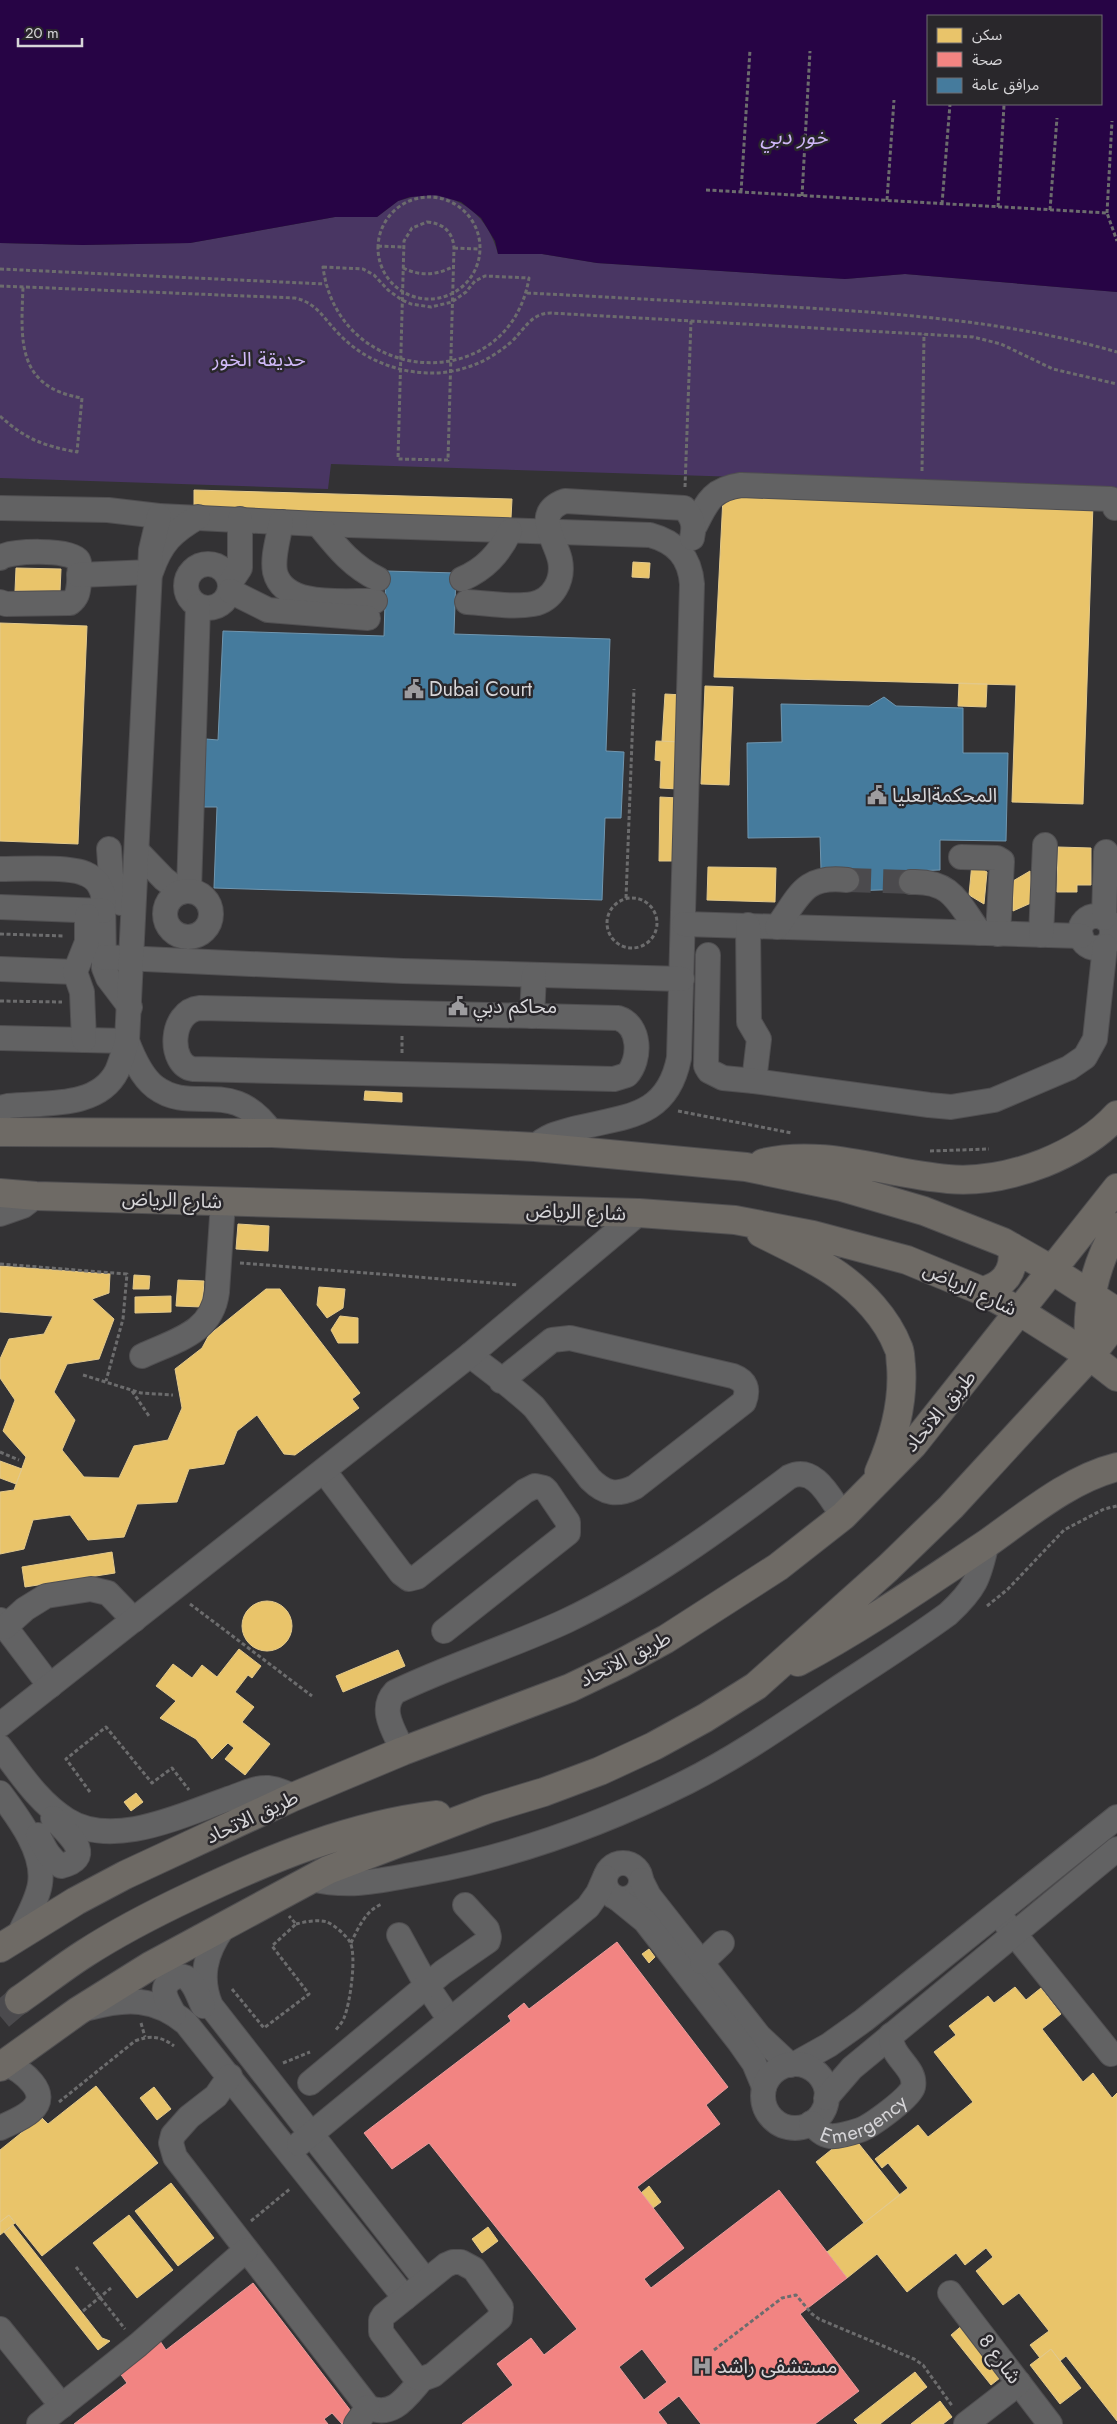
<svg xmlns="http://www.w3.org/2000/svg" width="1117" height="2424" font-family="Jost,'Noto Sans Arabic',sans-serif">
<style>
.green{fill:#493663}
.water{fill:#270445;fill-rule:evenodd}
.homes{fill:#e9c46a;stroke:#e3c98b}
.health{fill:#f28482;stroke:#ea9c9c;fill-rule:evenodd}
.public{fill:#457b9d;stroke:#7096af}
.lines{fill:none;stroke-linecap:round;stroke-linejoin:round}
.minor-tunnel{stroke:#4b4a4d;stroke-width:24;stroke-dasharray:24 12;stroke-linecap:butt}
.major-tunnel{stroke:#4b4a4d;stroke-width:28;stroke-dasharray:28 14;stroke-linecap:butt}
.minor-casing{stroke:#504f51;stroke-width:26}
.major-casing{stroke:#504f51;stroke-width:30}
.path{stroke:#6c6c6d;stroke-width:3;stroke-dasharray:4 2.5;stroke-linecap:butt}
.minor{stroke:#626263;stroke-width:24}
.major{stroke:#6e6a65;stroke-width:28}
.labels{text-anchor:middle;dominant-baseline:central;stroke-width:5;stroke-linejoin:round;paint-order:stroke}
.park-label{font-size:20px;fill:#d0b9f8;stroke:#29272b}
.poi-label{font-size:20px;fill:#d6d5d8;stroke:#29272b;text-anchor:start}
.street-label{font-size:20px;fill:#d6d5d8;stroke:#29272b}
.water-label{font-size:21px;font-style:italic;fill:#d0b8f8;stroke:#29272b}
</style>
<rect width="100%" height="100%" fill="#333234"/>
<path class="green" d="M423,194C462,195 488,216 498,254H542L597,263L845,279L905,274L1117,292V489L331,464L328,489L0,478V243L83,245L190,243L335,217H377L398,201Z"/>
<path class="water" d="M0,0H1117V292L905,274L845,279L597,263L542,254H498L495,241L481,218L461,202L436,195L410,197L398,201L377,217H335L190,243L83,245L0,243ZM1101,16V104H928V16Z"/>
<path class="homes" d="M194,490L512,499L511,518L194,509Z
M723,497L1093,504L1083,804L1012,802L1016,685L714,677Z
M633,562L650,563L649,578L632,577Z
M16,568L61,569L60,592L15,591Z
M0,623L87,626L78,844L0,841Z
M959,683L987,684L986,707L958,706Z
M705,686L733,687L729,785L701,784Z
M665,694L683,695L681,742L662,741Z
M656,741L681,742L678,789L660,788L661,761L655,760Z
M660,797L678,798L677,861H659Z
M1058,847L1091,848V885H1077V892H1057Z
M972,863L987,872L984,904L969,895Z
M708,867L776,868L775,902L707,900Z
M1030,871L1031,903L1013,911V881Z
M365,1091L402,1093V1102L364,1100Z
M238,1224L269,1226L268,1251L236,1249Z
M0,1266L110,1274L109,1293L92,1299L114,1319L99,1359L67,1364L54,1392L75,1420L62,1450L84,1477L119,1478L134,1446L168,1440L182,1408L175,1369L202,1348L209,1335L266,1289H280L360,1393L352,1399L359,1408L295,1455L284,1454L257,1415L237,1431L224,1464L189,1469L177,1502L137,1504L124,1537L88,1540L70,1515L33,1520L24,1549L0,1554V1492L14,1490L26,1457L3,1431L15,1400L0,1378V1359L9,1339L44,1334L53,1316L0,1312Z
M134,1275L150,1276L149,1289H133Z
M178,1280L204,1281L202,1307L176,1306Z
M319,1287L345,1289L343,1308L327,1318L317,1305Z
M171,1296V1312L135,1313V1297Z
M340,1316L358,1318V1343H338L331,1330Z
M0,1461L22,1469L16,1484L0,1478Z
M112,1552L115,1573L25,1587L22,1567Z
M242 1626a25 25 0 1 1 50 0a25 25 0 1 1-50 0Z
M239,1649L261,1666L252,1678L248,1675L235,1692L254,1707L242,1722L270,1744L245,1775L225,1759L234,1748L228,1743L212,1759L196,1739L160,1718L176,1701L156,1686L173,1664L192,1678L202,1665L217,1677Z
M398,1650L405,1666L343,1692L336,1676Z
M136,1793L143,1802L131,1811L124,1802Z
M649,1949L655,1957L649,1963L642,1954Z
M1015,1987L1026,2000L1041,1988L1061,2014L1042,2029L1083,2082L1093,2073L1112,2098L1117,2093V2421L1066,2356L1060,2361L1051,2349L1040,2358L1030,2345L1049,2331L1019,2293L1003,2305L976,2271L993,2257L986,2248L965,2265L956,2253L907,2292L877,2254L847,2278L827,2252L908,2188L888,2163L882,2168L875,2159L918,2125L928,2137L973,2102L934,2052L956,2035L949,2026L988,1996L994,2003Z
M96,2086L158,2163L42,2256L9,2215L0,2222V2150L41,2117L48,2124Z
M154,2087L171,2109L157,2120L140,2098Z
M851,2134L900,2195L864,2223L816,2162Z
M171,2183L214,2238L178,2266L135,2211Z
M649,2186L661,2202L653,2208L641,2193Z
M9,2215L15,2223L0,2235V2222Z
M129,2215L173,2270L137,2298L93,2243Z
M13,2225L102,2338L110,2341L98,2350L4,2232Z
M488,2227L498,2241L482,2253L472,2239Z
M965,2323L1005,2374L991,2385L951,2335Z
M1051,2349L1081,2388L1060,2404L1030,2365Z
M915,2372L927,2387L880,2424H858L854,2420Z
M940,2401L952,2417L943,2424H911Z"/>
<path class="health" d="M617,1942L728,2087L706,2105L720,2124L637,2187L684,2248L644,2279L651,2288L779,2190L847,2278L800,2314L859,2391L815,2424H701L679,2396L658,2412L667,2424H462L513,2385L497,2364L531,2338L544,2355L577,2329L429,2143L392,2169L364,2133L511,2021L508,2016L524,2003L529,2009ZM642,2349L667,2382L644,2400L619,2367Z
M253,2283L354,2415L342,2424L332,2413L324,2419L328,2424H74L127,2383L119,2372L160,2341L166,2350Z"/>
<path class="public" d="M386,571L456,573L454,634L610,639L606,751L624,752L621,818H605L602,900L214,888L217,807H203L206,739L218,740L223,631L384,636Z
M884,697L896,706L963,708V753H1008L1006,841L940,840V870L911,871V889L848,891L847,868L821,869L820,837L748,838L747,743L782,742L781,704L869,706Z"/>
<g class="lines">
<path class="minor-tunnel" d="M847,880L911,882"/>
<path class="major-tunnel" d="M0,2016L19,2000"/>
<defs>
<g id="minor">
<path d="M0,508L108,510L159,516L318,524L650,535C676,542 690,557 692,584L679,1058C667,1119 624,1116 573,1129C558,1133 546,1136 535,1147"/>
<path d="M281,522C279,537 272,556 275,572C284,609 346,600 375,601"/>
<path d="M318,524C336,546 351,566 378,579"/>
<path d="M695,526C707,502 712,489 741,485L1111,499L1115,502V508"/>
<path d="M0,558C9,550 71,549 78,560C81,565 79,576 79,583C78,591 78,597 70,603L6,604L0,602"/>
<circle cx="208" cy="586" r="22"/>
<path d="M79,575L151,572C161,543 172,532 198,517"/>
<path d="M462,579C485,569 499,554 510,531"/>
<path d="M230,583L240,568V519"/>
<path d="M230,591L268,610L368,618"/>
<path d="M467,602C487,603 512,608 533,604C553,600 564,580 560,560C555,538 532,513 565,501L684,508C693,518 695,525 692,538"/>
<path d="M109,849L111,876L121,903"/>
<path d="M137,851L164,879L181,892"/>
<path d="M961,857L997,858L1002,861L998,934"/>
<path d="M0,869C20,869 70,866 86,874C96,878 100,885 103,894L104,968L108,978L130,1007"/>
<path d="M911,882C952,880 958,903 980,933"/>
<path d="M189,890L198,606"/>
<circle cx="188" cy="914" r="23"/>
<path d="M0,907L103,911"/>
<circle cx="1096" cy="932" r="16"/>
<path d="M1104,918L1106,852"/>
<path d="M684,924L1081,936"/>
<path d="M748,925L749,1022L759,1039L754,1081"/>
<path d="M777,927C800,895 804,875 847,880"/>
<path d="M1041,935L1045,845"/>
<path d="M708,955L706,1066L709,1071L723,1078L754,1081L929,1105L951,1107L994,1100L1069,1068L1085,1057L1095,1039L1105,946"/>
<path d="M102,957L403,971L682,979"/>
<path d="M0,969L75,972"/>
<path d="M200,1008L618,1018C641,1025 641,1060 627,1075L614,1079L193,1069C168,1065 169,1011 200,1008Z"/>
<path d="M532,1016L534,975"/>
<path d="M0,1038L127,1041"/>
<path d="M84,1040L82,992L75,972L87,942V916"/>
<path d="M127,1041C133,1057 141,1076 155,1087C194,1116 232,1075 272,1133"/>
<path d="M0,1108L8,1106C44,1102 98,1109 117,1071C121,1062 124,1051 127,1041L151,550L159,516"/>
<path d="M0,1214L23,1206L36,1196"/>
<path d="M470,1355C491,1372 514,1388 534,1407L590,1479C605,1494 617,1496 635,1487L744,1402C749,1389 746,1381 733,1376L570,1338L552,1340L501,1381"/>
<path d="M142,1356C176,1340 212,1333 217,1292L223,1202"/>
<path d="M324,1471L401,1573L409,1579L417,1577L525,1491L535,1486L544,1488L547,1491L568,1522V1533L444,1631"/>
<path d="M0,1620L50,1686"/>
<path d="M5,1627L25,1609L46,1596L91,1589L108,1593L134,1620"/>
<path d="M0,1725L470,1355L639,1213"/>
<path d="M0,1747C20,1773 39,1803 67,1820C113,1849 182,1815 228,1799C241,1795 255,1787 268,1788C278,1789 285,1792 293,1797"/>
<path d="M403,1751C395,1732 378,1710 395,1692C451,1665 510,1647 566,1621C646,1583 719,1530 789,1477C815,1464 830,1498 843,1516"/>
<path d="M0,1793C18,1817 45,1852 40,1884C37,1902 26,1919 19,1935"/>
<path d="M38,1835C44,1847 49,1859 61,1866C98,1857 66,1832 53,1818"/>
<circle cx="623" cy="1881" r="18"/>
<path d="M312,1879C353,1889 387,1879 427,1872C518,1855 605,1823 687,1782C739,1756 787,1722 835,1690C873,1665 911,1641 948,1614C975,1589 979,1579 987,1542"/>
<path d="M641,1880L649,1896L759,2036L790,2065"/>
<path d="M618,1899L645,1921L740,2043L754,2063L764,2087"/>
<path d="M1004,1921L1111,2054"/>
<path d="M223,1928C205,1953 199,1978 211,2006L426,2281"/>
<path d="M399,1935L427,1986L450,2020"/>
<path d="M702,1962L722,1943"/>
<path d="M89,2008C126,1998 155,1997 186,2023L405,2298"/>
<path d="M174,2014C170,2006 163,1996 165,1988C168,1977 183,1972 190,1981C196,1987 199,1998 203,2006"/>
<path d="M795,2064L829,2045L864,2020L1117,1817"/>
<circle cx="795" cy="2096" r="32"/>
<path d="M230,2076L216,2096L189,2117L173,2135L171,2143L175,2157L368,2407C393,2419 407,2396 422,2379"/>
<path d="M310,2083L443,1972L488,1941L489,1937L487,1929L465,1905"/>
<path d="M826,2098L852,2068L1117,1849"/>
<path id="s1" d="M811,2123C816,2128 822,2135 830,2136C837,2137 854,2132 860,2130C871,2126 911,2097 913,2087C917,2067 890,2058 891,2035"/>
<path d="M0,2128C10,2123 22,2119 31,2111C53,2093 21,2070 5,2063"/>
<path d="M299,2144L588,1907L598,1893L605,1877"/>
<path d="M453,2262H461L474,2269L501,2307L500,2318L433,2375L422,2379L415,2377L381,2332V2320L384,2315L446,2265Z"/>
<path d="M950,2293L1050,2424"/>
<path d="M0,2329L62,2406"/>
<path d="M39,2424L138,2345L246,2250"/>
<path d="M356,2424L368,2407"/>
<path d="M966,2424L1019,2383"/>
</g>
<path id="major" d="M0,1132L272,1133L535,1147L746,1167L842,1187L924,1211L1003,1242L1052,1270L1117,1312
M763,1163C825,1148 886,1174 948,1179C981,1182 1013,1175 1044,1163C1071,1152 1098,1136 1117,1115
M0,1193L36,1196L639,1213L735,1220L813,1235L907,1260L982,1291L1019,1311L1090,1356L1117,1377
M761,1233C786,1246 814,1258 838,1275C862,1292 887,1318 898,1347C901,1352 900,1359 901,1365C904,1403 894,1438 879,1472
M982,1291C1005,1286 1016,1270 1012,1247
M1090,1356C1085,1309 1093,1268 1117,1227
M798,1662C864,1627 924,1585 986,1544C1026,1516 1069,1479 1117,1467
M0,1948L76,1901L125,1875L293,1797L403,1751L570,1688L620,1664L666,1639L778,1567L843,1516L913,1445L1117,1188
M19,2000C41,1985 62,1968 84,1954C118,1932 155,1913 191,1896C269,1859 351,1825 437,1815
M0,2067L78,2011L150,1966L328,1870L488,1809L544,1792L600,1771L654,1746L705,1718L756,1686L888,1568L951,1507L1090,1356L1117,1321"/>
</defs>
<use href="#minor" class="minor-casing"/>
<use href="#major" class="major-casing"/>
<path class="path" d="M706,190L1107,213L1117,241
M741,192L750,50
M802,196L810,51
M378 248a51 51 0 1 1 102 0a51 51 0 1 1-102 0Z
M887,200L894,100
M942,204L950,104
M998,207L1004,105
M1050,210L1057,118
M1107,213L1112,121
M427,222C443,223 453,232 454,248L448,460L398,459L404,241L412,228Z
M378,246L403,247
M454,248L480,249
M323,267L363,269L374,275L388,290L402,300L411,304L431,307L452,302L466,292L475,281L485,276L529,278C509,398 338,387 323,267Z
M403,268C420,276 436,276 454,266
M0,269L325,284
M0,286L295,298C318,303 325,321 341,336C372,368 425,382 468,367C484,362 498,353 510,343C525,330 530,313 551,313L973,337L1001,344L1053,369L1117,384
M527,293C610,297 693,302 776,306C891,313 1006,320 1117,352
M0,416C25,439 44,446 77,452L82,398C16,387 21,340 23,287
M922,471L924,334
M685,487L691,321
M607 923a25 25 0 1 1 50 0a25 25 0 1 1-50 0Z
M626,898L634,689
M0,934L64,936
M0,1001L62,1002
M402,1053V1034
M678,1111L792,1133
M930,1151L989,1149
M240,1263L518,1285
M0,1264L127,1274L123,1319L106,1381
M83,1375L141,1393L173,1395
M132,1391L149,1416
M0,1452L19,1460
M190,1604L312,1696
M987,1606L1008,1589L1064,1530L1104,1509L1117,1506
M90,1792L66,1759L106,1727L152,1783L172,1768L189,1790
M296,1924C305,1922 317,1919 327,1922C334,1925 346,1935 350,1942C357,1956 350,2004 344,2018C342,2023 338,2027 335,2031
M351,1943C358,1928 366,1910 382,1904
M232,1989L264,2028L309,1994L272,1946L296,1924L289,1916
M141,2023L145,2037
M283,2063L310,2052
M59,2102L135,2041C150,2035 161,2036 174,2046
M251,2221L291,2188
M76,2267L125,2329
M83,2311L111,2288
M714,2350L782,2298L796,2295L812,2314L819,2319L914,2359L923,2365L953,2407"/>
<use href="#minor" class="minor"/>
<use href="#major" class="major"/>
</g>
<defs>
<symbol id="civic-bare" viewBox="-9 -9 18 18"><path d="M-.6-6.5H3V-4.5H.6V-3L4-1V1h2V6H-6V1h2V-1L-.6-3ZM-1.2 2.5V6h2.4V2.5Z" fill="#9d9c9f" stroke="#29272b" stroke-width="2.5" paint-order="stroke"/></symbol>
<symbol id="hospital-bare" viewBox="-9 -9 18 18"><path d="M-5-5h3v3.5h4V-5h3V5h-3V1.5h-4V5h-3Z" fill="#9d9c9f" stroke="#29272b" stroke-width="2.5" paint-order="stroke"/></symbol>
</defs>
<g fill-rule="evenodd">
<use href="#civic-bare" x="400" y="675" width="28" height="28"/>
<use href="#civic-bare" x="863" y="781" width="28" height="28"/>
<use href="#civic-bare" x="444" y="992" width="28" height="28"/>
<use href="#hospital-bare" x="688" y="2352" width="28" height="28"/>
</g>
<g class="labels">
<g class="park-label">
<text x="259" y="359">حديقة الخور</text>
</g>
<g class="poi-label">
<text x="429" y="689">Dubai Court</text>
<text x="892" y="795">المحكمةالعليا</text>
<text x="473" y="1006">محاكم دبي</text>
<text x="717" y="2366">مستشفى راشد</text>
</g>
<g class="street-label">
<text transform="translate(172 1200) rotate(2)">شارع الرياض</text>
<text transform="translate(576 1212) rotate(2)">شارع الرياض</text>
<text transform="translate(970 1289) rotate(25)">شارع الرياض</text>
<text transform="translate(940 1411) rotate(-50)">طريق الاتحاد</text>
<text transform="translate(625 1659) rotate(-27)">طريق الاتحاد</text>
<text transform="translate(252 1817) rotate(-25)">طريق الاتحاد</text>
<text stroke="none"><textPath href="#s1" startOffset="61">Emergency</textPath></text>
<text transform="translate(1000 2359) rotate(53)">شارع 8</text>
</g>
<g class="water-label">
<text x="794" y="137">خور دبي</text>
</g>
</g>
<rect x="927" y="15" width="175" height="90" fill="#29272b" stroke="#6e6d70"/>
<rect x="937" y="28" width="25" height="15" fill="#e9c46a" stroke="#6e6d70"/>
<text x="972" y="40" font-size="15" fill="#d6d5d8">سكن</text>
<rect x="937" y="52" width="25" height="15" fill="#f28482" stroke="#6e6d70"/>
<text x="972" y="65" font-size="15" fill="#d6d5d8">صحة</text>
<rect x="937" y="78" width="25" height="15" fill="#457b9d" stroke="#6e6d70"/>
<text x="972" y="90" font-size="15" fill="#d6d5d8">مرافق عامة</text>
<path d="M18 38v8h64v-8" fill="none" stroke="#d6d5d8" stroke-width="2.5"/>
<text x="25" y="38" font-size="15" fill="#d6d5d8" stroke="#29272b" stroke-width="4" paint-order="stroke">20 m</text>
</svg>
